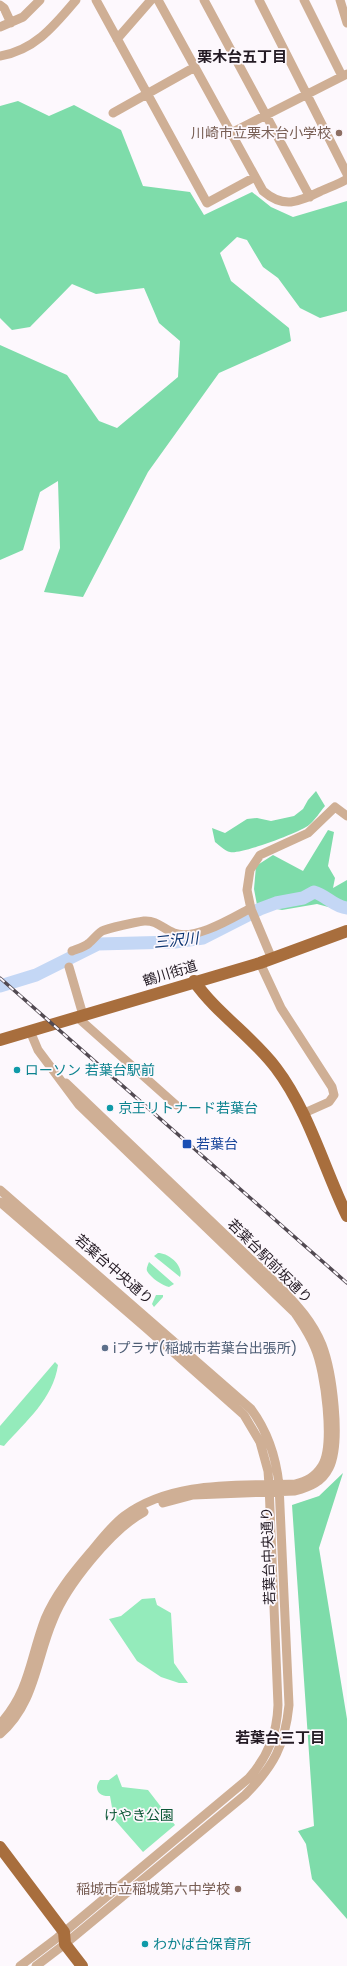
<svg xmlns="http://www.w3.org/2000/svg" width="347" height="1966" font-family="Poppins,'Noto Sans JP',sans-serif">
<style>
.green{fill:#94ebbb}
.forest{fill:#7edcaa}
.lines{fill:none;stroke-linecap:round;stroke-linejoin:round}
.river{stroke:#c4d7f5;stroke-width:13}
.minor{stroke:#cfaf95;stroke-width:9}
.major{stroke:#a86e3d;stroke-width:12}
.rail-casing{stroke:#524a52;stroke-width:3.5}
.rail{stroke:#fdf8fd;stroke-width:2;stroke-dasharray:6;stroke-linecap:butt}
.education-dot{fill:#8d6e63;stroke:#fdf8fd;stroke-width:1.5}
.culture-dot{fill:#0f9aa8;stroke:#fdf8fd;stroke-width:1.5}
.transit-dot{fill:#1a4fb4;stroke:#fdf8fd;stroke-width:1.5}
.service-dot{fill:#5c6f8a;stroke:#fdf8fd;stroke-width:1.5}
.labels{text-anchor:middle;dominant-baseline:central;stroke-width:3.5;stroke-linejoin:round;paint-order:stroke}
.education-label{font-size:14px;fill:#785e54;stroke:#fdf8fd;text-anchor:end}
.street-label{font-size:14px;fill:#241b24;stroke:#fdf8fd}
.culture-label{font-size:14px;fill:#0d838f;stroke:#fdf8fd;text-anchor:start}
.transit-label{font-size:14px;fill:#164399;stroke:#fdf8fd;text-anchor:start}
.service-label{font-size:14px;fill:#4e5e75;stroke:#fdf8fd;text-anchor:start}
.park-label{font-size:14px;fill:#0c5737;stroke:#fdf8fd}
.neighbourhood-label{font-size:15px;font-weight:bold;fill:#241b24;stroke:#fdf8fd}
.water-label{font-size:15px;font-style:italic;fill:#093370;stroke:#fdf8fd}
</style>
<rect width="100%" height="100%" fill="#fdf8fd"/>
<path class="green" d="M158,1253C169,1253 184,1266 180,1277L154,1256Z
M149,1262L174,1284L169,1287C163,1286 151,1278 147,1271C146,1268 148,1265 149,1262Z
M122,1273L128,1279L127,1284L116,1276Z
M156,1295H163V1297L154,1307L152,1304Z
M55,1362L58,1365C53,1399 26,1421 4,1446L0,1445V1426Z
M155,1598L157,1605L171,1613L174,1663L188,1683H179L161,1677L137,1661L109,1619L121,1616L142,1599Z
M117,1774L122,1787L148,1790L175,1825L143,1852L114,1819L110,1796C99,1797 93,1789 100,1780H109Z"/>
<path class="forest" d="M18,101L49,116L74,105L121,130L143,186L190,192L204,215L252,192L271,207L293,217L347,201V311L320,318L300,308L278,278L263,267L247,240L237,237L220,253L231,281L289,328L291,341L219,373L148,472L83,597L44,592L60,548L58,481L40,492L23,550L0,560V345L67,375L99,421L117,428L178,377L180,341L159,323L144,288L96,294L72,284L30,327L12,330L0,318V106Z
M316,791L325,806C320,812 315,820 309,825C301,832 240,855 230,852C225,851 219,845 215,842L212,828L225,833L247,819L257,818L271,821L294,816L303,809L308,800Z
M328,830L334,832L328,866L335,878L333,888L347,880V912L317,904L282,910L257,905L254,889L256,866L273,855L303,871Z
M343,1473L319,1548L347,1719V1919L312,1879L306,1844L298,1831L314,1826L292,1505L319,1496Z"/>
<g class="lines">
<path class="river" d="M0,986L36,975L98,944L175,942L203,938L260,909L276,903L303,898L314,892C326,895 334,907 347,908"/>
<path class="minor" d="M96,0L207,203L255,177
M158,0L263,191C284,209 298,202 321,191C330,187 339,184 347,179
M204,0L310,197
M259,0L347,174
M304,0L342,76
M340,0L347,23
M0,5L4,8L11,23
M0,27L23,17L40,0
M117,39L151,0
M0,56C35,50 54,26 76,0
M113,113L195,67
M231,133L347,74
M72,951C77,949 85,947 89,943C93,940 97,934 102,931C108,928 137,922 144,921C157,920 163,929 174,933C195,941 232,918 251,908
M272,959L251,909L247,890L250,870L260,855L308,833L335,807L347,816
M260,963L281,1008L332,1087L334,1095L329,1102L302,1114
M69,967L83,1015
M77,1017L176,1105
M66,1083L281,1288C297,1305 313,1322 322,1345C332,1371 342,1442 329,1468C322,1482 310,1487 295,1491L193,1495L163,1503
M0,1190L251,1409C268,1432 276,1456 279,1485L289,1705C285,1745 274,1766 245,1795L65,1944L36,1966
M0,1202L145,1327L244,1415L260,1442L268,1471L269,1485L278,1705C277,1734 268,1756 249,1778L57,1938L20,1966
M0,1724C30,1691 30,1658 45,1619C55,1595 72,1574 89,1554C100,1541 111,1526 124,1516C173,1480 237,1486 295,1484C307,1481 315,1477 322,1466C335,1445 325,1371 315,1348C310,1335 303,1325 295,1313L79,1105L38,1050L30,1031
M0,1734C35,1704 36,1659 53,1620C66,1586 112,1529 144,1512"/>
<path class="major" d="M194,981C217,1014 252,1036 276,1068C308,1110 324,1168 347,1216
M0,1040L260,963L347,931
M0,1847L64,1932L65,1944L82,1966"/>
<defs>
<path id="rail" d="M0,978L347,1283"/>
</defs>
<use href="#rail" class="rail-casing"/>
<use href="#rail" class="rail"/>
</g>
<g class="education-dot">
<circle cx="339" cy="133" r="4"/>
<circle cx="238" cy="1889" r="4"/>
</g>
<g class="culture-dot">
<circle cx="17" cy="1070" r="4"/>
<circle cx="110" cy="1108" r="4"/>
<circle cx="145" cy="1944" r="4"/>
</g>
<rect class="transit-dot" x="182" y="1139" width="10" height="10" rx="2"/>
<circle class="service-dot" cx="105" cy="1348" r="4"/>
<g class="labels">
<g class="education-label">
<text x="331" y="133">川崎市立栗木台小学校</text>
<text x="230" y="1889">稲城市立稲城第六中学校</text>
</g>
<g class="street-label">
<text transform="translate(170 973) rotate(-17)">鶴川街道</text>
<text transform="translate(270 1261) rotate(45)">若葉台駅前坂通り</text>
<text transform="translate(114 1269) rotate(41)">若葉台中央通り</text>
<text transform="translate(268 1556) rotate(-92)">若葉台中央通り</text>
</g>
<g class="culture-label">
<text x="25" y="1070">ローソン 若葉台駅前</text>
<text x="118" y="1108">京王リトナード若葉台</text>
<text x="153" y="1944">わかば台保育所</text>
</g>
<g class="transit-label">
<text x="196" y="1144">若葉台</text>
</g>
<g class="service-label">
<text x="113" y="1348">iプラザ(稲城市若葉台出張所)</text>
</g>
<g class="park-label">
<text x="139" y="1815">けやき公園</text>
</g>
<g class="neighbourhood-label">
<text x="242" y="56">栗木台五丁目</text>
<text x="280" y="1737">若葉台三丁目</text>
</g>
<g class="water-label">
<text transform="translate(176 940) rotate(-6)">三沢川</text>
</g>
</g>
</svg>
